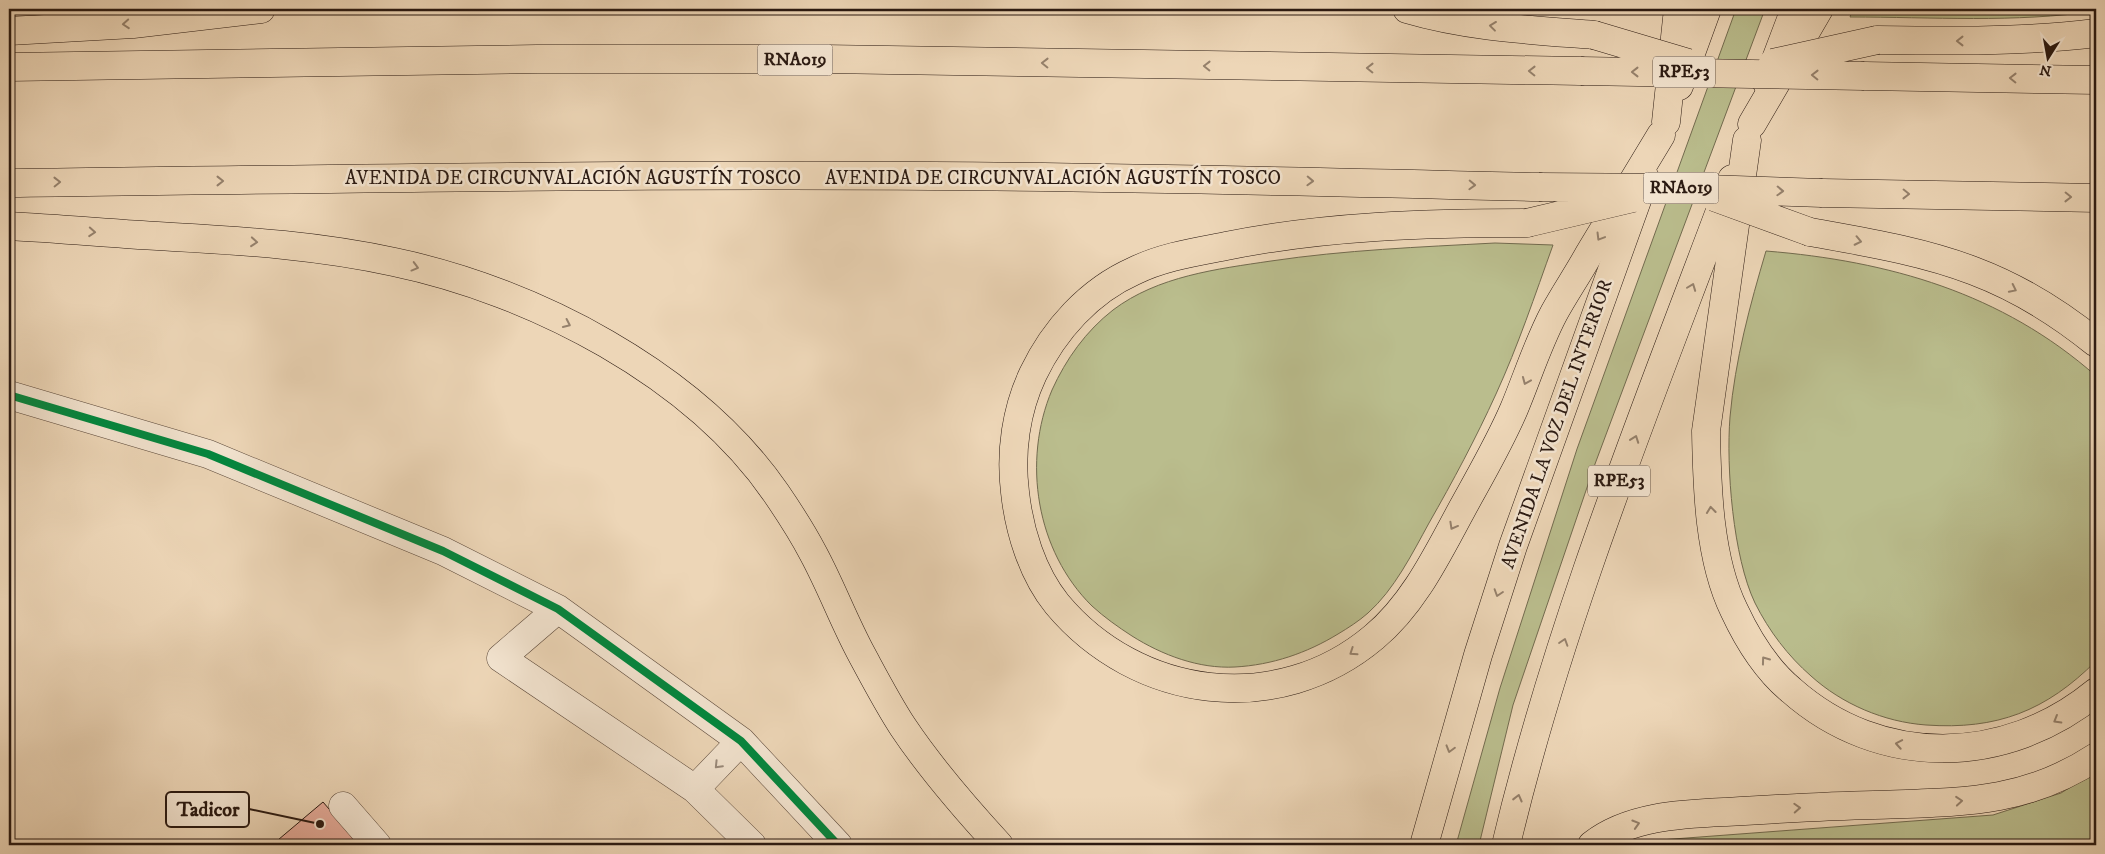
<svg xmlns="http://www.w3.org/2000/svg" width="2105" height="854" font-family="'IM FELL DW Pica',serif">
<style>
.green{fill:#babd8d;stroke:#726b4f}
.building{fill:#e7ac9b;stroke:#2a1911}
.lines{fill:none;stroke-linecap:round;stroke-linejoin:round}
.minor-casing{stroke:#5b483a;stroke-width:29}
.major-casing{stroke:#2a1911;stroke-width:29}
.highway-casing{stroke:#2a1911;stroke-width:29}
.minor{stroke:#f3e4d0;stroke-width:28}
.major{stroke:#edd6b7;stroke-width:28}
.highway{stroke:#edd6b7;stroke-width:28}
.highway-bridge-casing{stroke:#2a1911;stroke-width:29;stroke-linecap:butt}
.highway-bridge{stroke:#edd6b7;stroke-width:28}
.cycleway-casing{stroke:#f3e4d0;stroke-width:11}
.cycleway{stroke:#00873e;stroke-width:8}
.oneway{stroke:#95816c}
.oneway2{stroke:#99897a}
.labels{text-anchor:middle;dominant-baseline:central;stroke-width:5;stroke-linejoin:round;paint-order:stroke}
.shield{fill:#f3e4d0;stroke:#66564a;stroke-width:1}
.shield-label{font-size:18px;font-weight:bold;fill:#2a1911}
.street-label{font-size:19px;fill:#2a1911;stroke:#f3e4d0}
.leader{fill:none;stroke:#2a1911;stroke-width:2}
.callout-dot{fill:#2a1911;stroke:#f3e4d0;stroke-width:2}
.callout{fill:#f3e4d0;stroke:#2a1911;stroke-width:2}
.callout-label{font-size:20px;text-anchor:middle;font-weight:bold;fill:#2a1911}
</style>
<rect width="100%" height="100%" fill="#edd6b7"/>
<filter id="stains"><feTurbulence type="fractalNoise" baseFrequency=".004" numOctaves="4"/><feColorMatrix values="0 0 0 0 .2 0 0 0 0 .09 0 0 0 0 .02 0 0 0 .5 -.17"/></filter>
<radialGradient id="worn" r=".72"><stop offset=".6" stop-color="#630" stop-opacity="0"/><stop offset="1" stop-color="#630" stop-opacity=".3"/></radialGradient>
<path class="green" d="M1736,9H1765L1595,464L1513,705L1479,845H1456L1500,688L1577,449Z
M1853,9H2096V11C2015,23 1932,17 1850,17Z
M1495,243L1553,245C1535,295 1518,346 1496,394C1476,438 1453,481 1429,523C1412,554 1394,590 1368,613C1359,621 1348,628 1338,634C1307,653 1272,665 1235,667C1199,669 1162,655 1132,636C1118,627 1104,617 1092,606C1036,551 1022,461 1052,390C1066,359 1086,331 1113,310C1158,276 1217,269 1271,261C1345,250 1420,247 1495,243Z
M1766,251C1889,261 2002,293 2096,376V661C2046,711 1997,730 1926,725C1884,722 1842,704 1811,676C1788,656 1769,631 1755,603C1733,557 1726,467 1730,417C1735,360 1750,305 1766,251Z
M2096,771V845H1642L1660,840L1993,815L2061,793Z"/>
<path class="building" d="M323,802L360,845H272Z"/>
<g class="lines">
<defs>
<path id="minor" d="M9,395L208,454L443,551L558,609L741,741L838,845
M558,609L501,658L695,789L752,845
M695,789L741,741
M343,806L377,845"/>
<path id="major" d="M1767,83L1795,9
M1679,86L1707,9
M1424,845L1478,655L1513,546L1645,178
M1506,845C1560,617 1650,399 1732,179"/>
<path id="highway" d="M1407,9C1468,27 1531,30 1594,35
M9,31L133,24L261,9
M1877,40C1950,41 2023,42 2096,33
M9,67L537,59H824L1581,71
M1864,76L2096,80
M1666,122L1678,9
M1752,124L1819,9
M1747,140L1706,431C1707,488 1709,559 1734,610C1747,638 1767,670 1791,690C1880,769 2006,766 2096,692
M9,183C316,179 624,174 932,176C1134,177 1337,182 1539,187
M1822,193L2096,198
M1527,223C1427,223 1325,226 1226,246C1195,252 1162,257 1134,271C1089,291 1054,330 1033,374C1016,410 1010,452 1015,492C1019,530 1032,573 1057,604C1137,700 1278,718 1374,637C1414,604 1438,553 1462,509C1480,476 1499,444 1514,409C1527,378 1538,343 1554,313C1565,293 1578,274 1589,254C1613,214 1637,175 1661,135
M9,226C64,229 118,234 173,237C247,241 321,246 394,262C533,291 694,374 776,493C789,512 802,532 813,553C831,586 844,622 862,655C875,679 888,704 903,727C931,769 965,808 999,845
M1810,232C1865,242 1922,251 1974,271C2019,288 2059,313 2096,343
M1592,845C1629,816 1682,814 1726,812C1775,809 1825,806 1874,805C1958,802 2023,805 2096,757"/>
</defs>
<use href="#minor" class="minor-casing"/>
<use href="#major" class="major-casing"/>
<use href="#highway" class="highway-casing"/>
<use href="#minor" class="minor"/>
<use href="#major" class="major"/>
<use href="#highway" class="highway"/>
<defs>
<path id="highway-bridge" d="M1594,35L1688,63
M1773,63L1877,40
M1581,71L1864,76
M1539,187L1676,188L1822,193
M1714,197L1810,232
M1527,223L1633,198"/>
</defs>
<use href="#highway-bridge" class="highway-bridge-casing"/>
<use href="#highway-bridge" class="highway-bridge"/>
<defs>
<path id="cycleway" d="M9,395L208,454L443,551L558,609L741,741L838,845"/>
</defs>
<use href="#cycleway" class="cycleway-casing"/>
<use href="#cycleway" class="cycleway"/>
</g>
<defs><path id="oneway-chevron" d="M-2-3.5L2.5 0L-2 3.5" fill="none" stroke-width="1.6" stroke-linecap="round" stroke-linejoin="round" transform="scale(1.25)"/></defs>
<g class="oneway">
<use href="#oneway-chevron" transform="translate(126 24) rotate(176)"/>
<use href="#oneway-chevron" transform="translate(1493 26) rotate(-173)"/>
<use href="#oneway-chevron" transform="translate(1960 41) rotate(180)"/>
<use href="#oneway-chevron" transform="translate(1045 63) rotate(-179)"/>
<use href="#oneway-chevron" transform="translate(1207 66) rotate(-179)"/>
<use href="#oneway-chevron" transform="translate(1370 68) rotate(-179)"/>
<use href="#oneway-chevron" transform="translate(1532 71) rotate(-179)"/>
<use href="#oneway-chevron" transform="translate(1635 72) rotate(-180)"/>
<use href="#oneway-chevron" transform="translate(1815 75) rotate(-179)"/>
<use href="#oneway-chevron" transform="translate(2013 78) rotate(-179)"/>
<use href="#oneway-chevron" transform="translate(220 181)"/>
<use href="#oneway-chevron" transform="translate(1310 181) rotate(2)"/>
<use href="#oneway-chevron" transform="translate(57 182) rotate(-1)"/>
<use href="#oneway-chevron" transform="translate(1472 185) rotate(2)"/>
<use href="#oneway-chevron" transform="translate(1780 191) rotate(2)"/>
<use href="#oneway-chevron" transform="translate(1906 194) rotate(1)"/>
<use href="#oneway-chevron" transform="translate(2068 197) rotate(1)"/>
<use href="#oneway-chevron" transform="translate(92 232) rotate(4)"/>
<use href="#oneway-chevron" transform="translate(1600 237) rotate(121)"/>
<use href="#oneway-chevron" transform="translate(1858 241) rotate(12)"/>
<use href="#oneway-chevron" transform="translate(254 242) rotate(5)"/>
<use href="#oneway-chevron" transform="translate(415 267) rotate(15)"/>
<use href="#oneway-chevron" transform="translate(1692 287) rotate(-69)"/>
<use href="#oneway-chevron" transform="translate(2013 289) rotate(26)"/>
<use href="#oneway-chevron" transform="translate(567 324) rotate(25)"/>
<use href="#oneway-chevron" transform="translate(1526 381) rotate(113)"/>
<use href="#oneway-chevron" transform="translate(1635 439) rotate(-70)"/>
<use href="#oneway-chevron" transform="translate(1711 510) rotate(-96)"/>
<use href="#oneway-chevron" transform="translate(1453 526) rotate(119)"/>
<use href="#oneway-chevron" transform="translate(1498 593) rotate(108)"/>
<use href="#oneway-chevron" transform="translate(1564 642) rotate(-72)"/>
<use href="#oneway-chevron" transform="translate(1353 652) rotate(146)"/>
<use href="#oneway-chevron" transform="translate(1765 660) rotate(-126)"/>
<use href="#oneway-chevron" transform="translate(2057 720) rotate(150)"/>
<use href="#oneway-chevron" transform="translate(1899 744) rotate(-170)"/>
<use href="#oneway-chevron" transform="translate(1450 749) rotate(106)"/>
<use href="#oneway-chevron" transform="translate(1518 798) rotate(-76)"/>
<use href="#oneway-chevron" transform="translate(1959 801) rotate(-5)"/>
<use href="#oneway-chevron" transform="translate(1797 808) rotate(-3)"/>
<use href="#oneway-chevron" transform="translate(1636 824) rotate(-17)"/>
</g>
<use class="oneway2" href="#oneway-chevron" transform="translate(718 765) rotate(134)"/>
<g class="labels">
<g class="shield">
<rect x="757.5" y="44.5" width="75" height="31" rx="4"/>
<rect x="1653" y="56.5" width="62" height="31" rx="4"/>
<rect x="1643.5" y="172.5" width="75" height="31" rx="4"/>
<rect x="1588" y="465.5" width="62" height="31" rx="4"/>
</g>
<g class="shield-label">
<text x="795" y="60">RNA019</text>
<text x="1684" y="72">RPE53</text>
<text x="1681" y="188">RNA019</text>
<text x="1619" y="481">RPE53</text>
</g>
<g class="street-label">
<text x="573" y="178">AVENIDA DE CIRCUNVALACIÓN AGUSTÍN TOSCO</text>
<text x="1053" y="178">AVENIDA DE CIRCUNVALACIÓN AGUSTÍN TOSCO</text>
<text transform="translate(1557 424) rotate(-71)">AVENIDA LA VOZ DEL INTERIOR</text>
</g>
</g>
<path class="leader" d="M320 824L249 809"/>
<circle class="callout-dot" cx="320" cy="824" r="5"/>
<rect class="callout" x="166" y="792" width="83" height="35" rx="5"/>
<g class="callout-label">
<text x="208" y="816">Tadicor</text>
</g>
<rect width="2105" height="854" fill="none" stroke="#edd6b7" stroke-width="30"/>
<rect x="10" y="10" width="2085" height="834" fill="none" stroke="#2a1911" stroke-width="2.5"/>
<rect x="15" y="15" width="2075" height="824" fill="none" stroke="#2a1911"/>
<g transform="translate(2048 58) rotate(191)" stroke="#f3e4d0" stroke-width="4" paint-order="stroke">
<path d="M0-4L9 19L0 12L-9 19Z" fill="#2a1911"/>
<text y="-8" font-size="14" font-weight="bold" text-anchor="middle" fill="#2a1911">N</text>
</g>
<rect width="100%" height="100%" filter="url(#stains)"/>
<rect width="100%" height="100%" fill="url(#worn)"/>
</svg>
